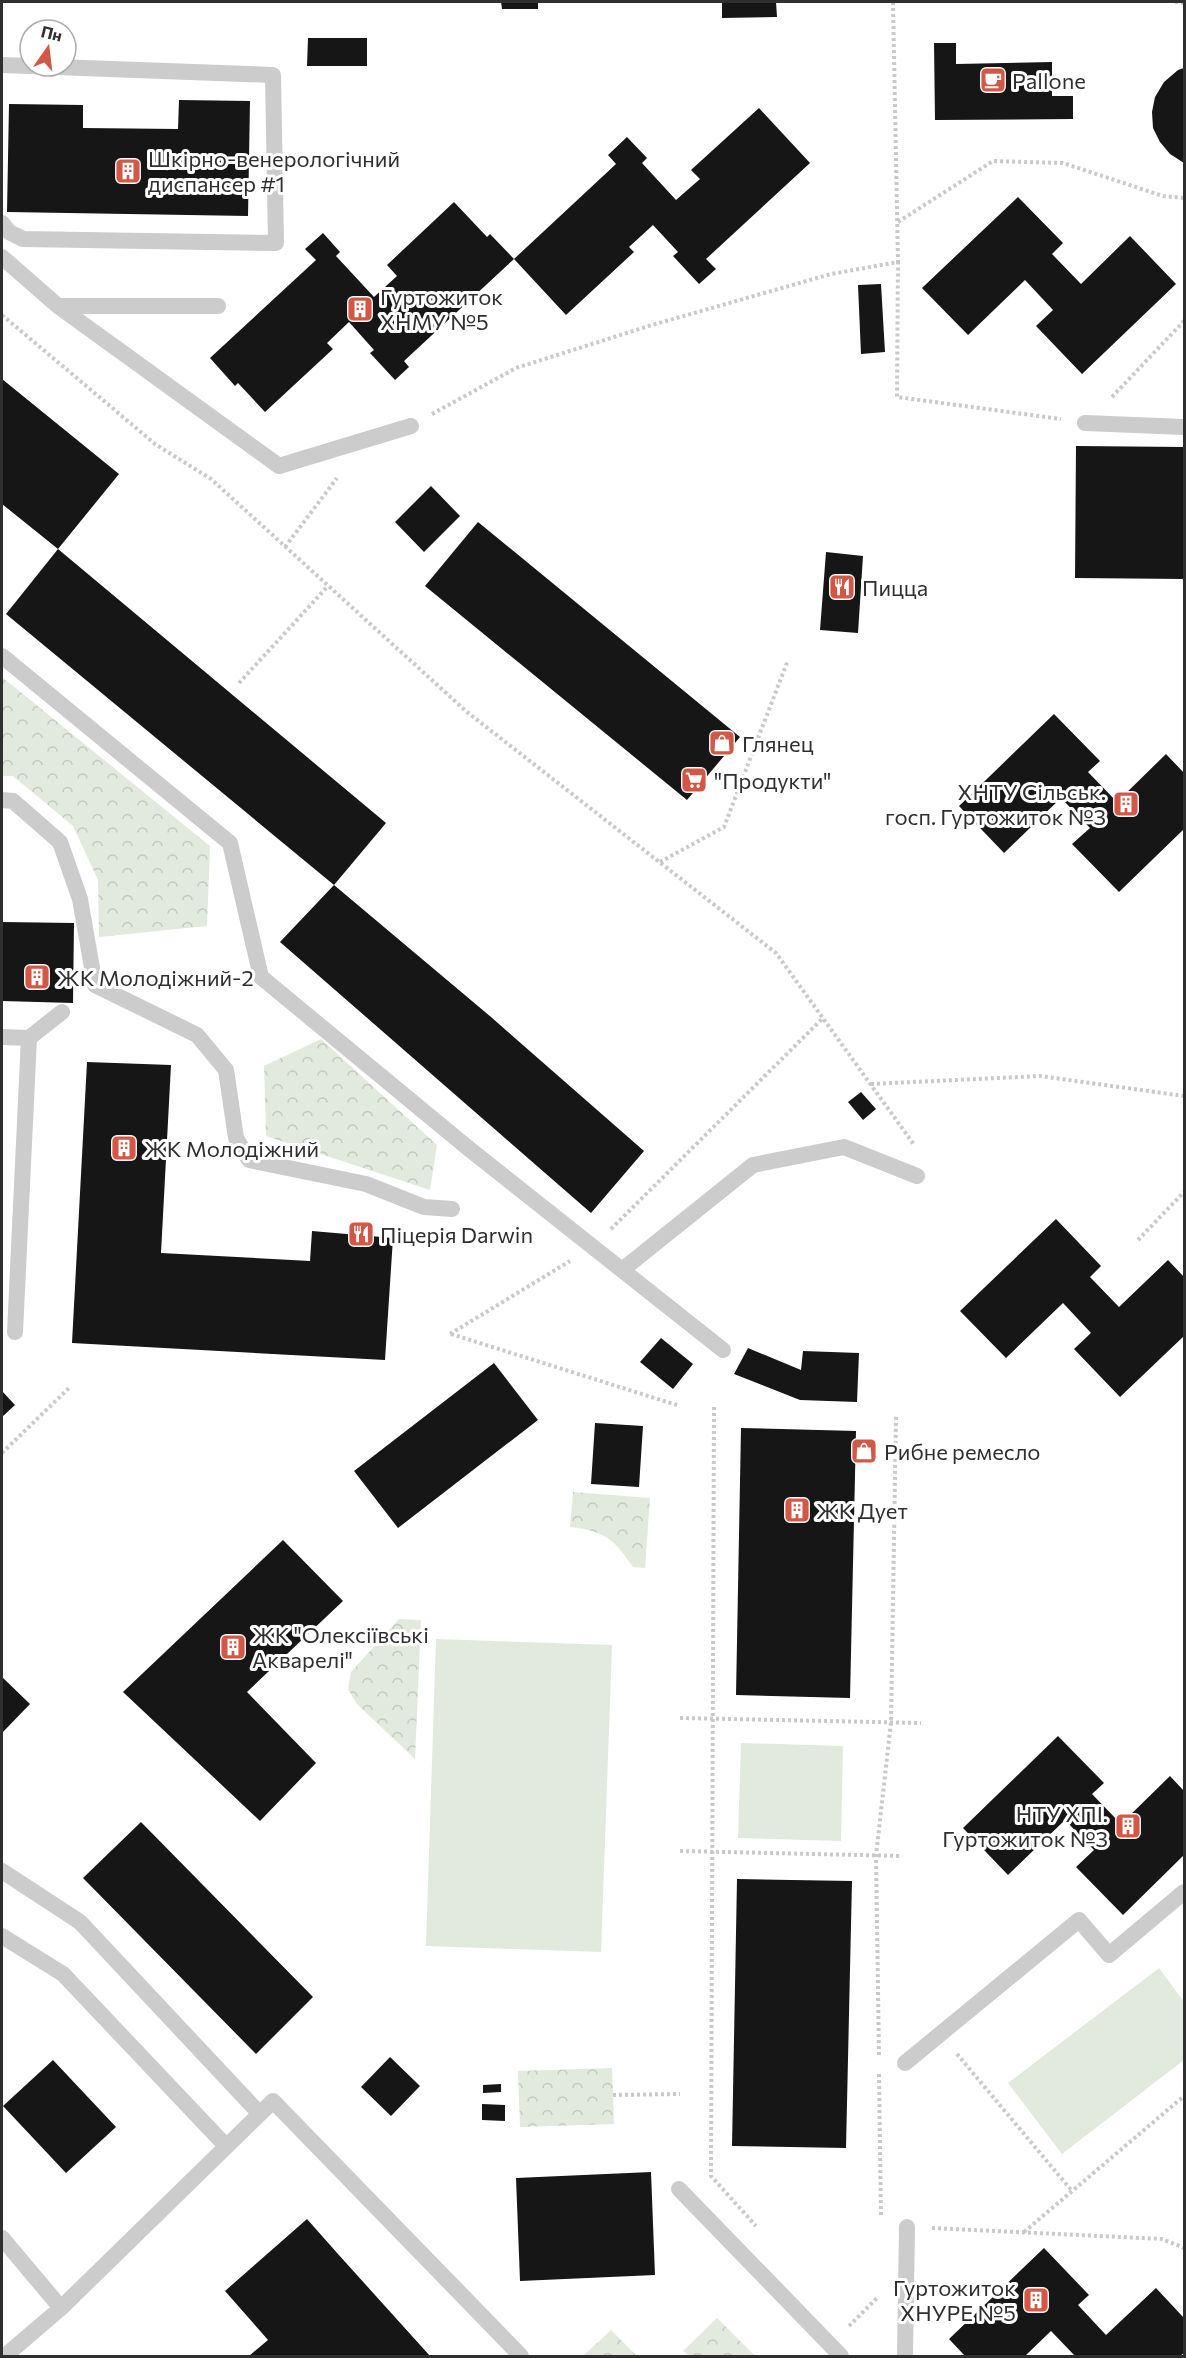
<svg xmlns="http://www.w3.org/2000/svg" width="1186" height="2358" font-family="Commissioner,sans-serif">
<style>
.forest{fill:url(#forest-crowns)}
.garden{fill:#e2eade}
.building{fill:#161616}
.lines{fill:none;stroke-linecap:round;stroke-linejoin:round}
.path{stroke:#c9c9c9;stroke-width:4;stroke-dasharray:3 3;stroke-linecap:butt}
.lane{stroke:#ccc;stroke-width:16}
.labels{text-anchor:middle;dominant-baseline:central;stroke-width:6;stroke-linejoin:round;paint-order:stroke}
.poi-label{font-size:22px;fill:#2f2f2f;stroke:#fff;text-anchor:start}
</style>
<defs>
<pattern id="forest-crowns" width="20" height="18" patternUnits="userSpaceOnUse" patternTransform="scale(1.5)"><rect width="20" height="18" fill="#e2eade"/><path d="M2 6a3 3 0 1 1 6 0M12 15a3 3 0 1 1 6 0" fill="none" stroke="#c2c9bf"/></pattern>
</defs>
<rect width="100%" height="100%" fill="#fff"/>
<path class="forest" d="M2,677L210,846L207,926L99,937L98,880L73,826L13,776H2Z
M321,1039L437,1145L430,1190L266,1136L264,1066Z
M573,1492L650,1498L645,1568L633,1567C614,1539 605,1531 570,1527Z
M399,1619L421,1620L415,1759L357,1704L348,1689L351,1672Z
M612,2068L614,2124L520,2127L518,2071Z
M717,2318L755,2356H689L683,2351Z
M611,2330L637,2356H583Z"/>
<path class="garden" d="M436,1639L612,1645L601,1952L426,1946Z
M741,1743L843,1746L841,1841L738,1838Z
M1159,1968L1184,2002V2060L1062,2154L1008,2083Z"/>
<path class="building" d="M501,2H538V9H502Z
M722,2H776L777,17L722,18Z
M308,38H367V66H307Z
M934,43H956V64L1052,62V96H1073V119L935,120Z
M1184,68V163L1170,154L1160,142L1153,128L1152,112L1155,97L1164,82L1178,70Z
M179,100L250,101L248,216L7,212L9,104L83,105V128L178,129Z
M759,108L810,163L706,259L716,269L699,284L673,256L678,252L653,225L629,247L634,252L566,315L514,259L404,361L409,367L395,380L370,353L374,350L349,322L327,343L333,349L265,412L238,383L235,386L210,358L316,260L305,249L323,233L340,252L336,256L374,297L397,276L387,265L454,202L487,237L490,234L514,259L616,164L608,155L627,137L647,158L642,163L676,200L700,179L691,170Z
M1018,197L1063,243L1052,254L1081,284L1130,236L1176,284L1082,374L1036,326L1053,310L1025,280L968,335L922,288Z
M881,284L885,352L861,354L858,285Z
M2,379L119,474L58,549L2,504Z
M1076,446L1184,447V579L1075,578Z
M431,486L460,516L424,552L395,522Z
M478,522L740,737L687,800L425,586Z
M58,549L386,823L334,885L6,614Z
M826,552L863,556L858,633L820,630Z
M1054,714L1100,761L1088,772L1117,802L1166,754L1184,773V829L1119,892L1072,844L1090,828L1061,798L1004,853L959,806Z
M334,885L491,1017L644,1151L591,1213L280,942Z
M2,922L74,923L73,1003L2,1001Z
M87,1062L171,1065L161,1253L310,1261L312,1231L393,1238L385,1360L72,1343Z
M861,1092L876,1109L863,1120L848,1102Z
M1056,1219L1101,1266L1090,1277L1119,1307L1168,1260L1184,1277V1336L1120,1397L1074,1349L1091,1333L1063,1303L1006,1358L960,1311Z
M661,1338L693,1364L673,1389L640,1362Z
M748,1348L801,1370L803,1351L859,1353L857,1402L800,1400L734,1374Z
M494,1363L538,1420L398,1528L354,1471Z
M2,1391L15,1405L2,1417Z
M595,1423L643,1426L639,1487L591,1484Z
M741,1428L856,1431L850,1698L736,1695Z
M283,1540L343,1601L247,1692L316,1763L260,1821L123,1692Z
M2,1677L30,1704L2,1733Z
M1058,1736L1104,1783L1092,1794L1121,1824L1170,1776L1184,1791V1855L1123,1915L1076,1867L1094,1850L1065,1820L1008,1875L963,1828Z
M141,1822L313,1997L256,2054L83,1878Z
M737,1879L852,1881L846,2148L732,2146Z
M390,2057L420,2086L391,2116L361,2087Z
M53,2060L116,2127L66,2173L3,2106Z
M501,2084V2092L483,2093V2085Z
M482,2104L505,2105V2121L482,2120Z
M651,2172L655,2275L520,2281L516,2178Z
M307,2219L338,2254L430,2356H249L268,2340L225,2291Z
M1044,2248L1089,2295L1078,2305L1106,2335L1156,2288L1184,2318V2353L1180,2356H1075L1051,2331L1025,2356H965L949,2339Z"/>
<g class="lines">
<path class="path" d="M893,2L898,262
M1175,2L1184,3
M898,222L993,161L1063,163L1163,196L1184,198
M2,315L155,444L211,479L467,712L776,953L915,1146
M1112,397L1184,321
M432,414L516,368L652,325L831,274L898,262L897,397L1061,419
M285,547L337,478
M239,683L328,586
M660,862L724,827L788,660
M871,1084L1040,1076L1184,1096
M611,1229L823,1018
M1138,1240L1184,1192
M450,1334L570,1261
M451,1334L680,1406
M714,1407L711,2176L756,2226
M2,1453L69,1388
M680,1718L921,1723
M680,1851L902,1856
M957,2054L1072,2191
M879,2055L876,1856L891,1722L896,1415
M879,2074L881,2217
M613,2095L680,2094
M932,2228L1162,2239L1184,2248
M1024,2232L1184,2096
M849,2326L878,2297"/>
<path class="lane" d="M2,65L273,75L276,243L23,239L9,232L2,223
M2,257L58,306L279,466L411,426
M58,306H218
M1085,423L1184,427
M2,656L230,843L261,977L468,1148L723,1350
M2,800L13,801L60,842L80,899L95,985
M95,985L197,1035L226,1070L236,1138L249,1160L366,1184L424,1207L452,1209
M2,1037L29,1038L62,1012
M622,1270L753,1165L844,1147L917,1176
M15,1332L29,1038
M2,1871L80,1922L260,2114
M2,1936L63,1974L226,2146
M905,2063L1079,1920L1109,1955L1184,1892
M679,2189L841,2356
M2,2238L61,2308
M5,2356L61,2308L273,2101L521,2356
M905,2356L907,2227"/>
</g>
<defs>
<symbol id="cafe-square" viewBox="-11 -11 22 22"><rect x="-9" y="-9" width="18" height="18" rx="4" fill="#d25744" stroke="#fff"/><path d="M-5.5-4.5H6V0H3Q3 3.5 0 3.5H-2.5Q-5.5 3.5-5.5 0ZM3-3.2v2h1.7v-2ZM-6 4.5H4V6H-6Z" fill="#fff"/></symbol>
<symbol id="building-square" viewBox="-11 -11 22 22"><rect x="-9" y="-9" width="18" height="18" rx="4" fill="#d25744" stroke="#fff"/><path d="M-4-6H4V6H1V3H-1V6H-4ZM-2.5-4.3h1.7v1.8h-1.7ZM.8-4.3h1.7v1.8H.8ZM-2.5-1h1.7V.8h-1.7ZM.8-1h1.7V.8H.8Z" fill="#fff"/></symbol>
<symbol id="restaurant-square" viewBox="-11 -11 22 22"><rect x="-9" y="-9" width="18" height="18" rx="4" fill="#d25744" stroke="#fff"/><path d="M-5-6h1v4h1v-4h1v4h1v-4h1v5L-1.5 .5V6h-2V.5L-5-1ZM5-6V6H3V1.5H1.5Q1.5-4 5-6Z" fill="#fff"/></symbol>
<symbol id="shop-square" viewBox="-11 -11 22 22"><rect x="-9" y="-9" width="18" height="18" rx="4" fill="#d25744" stroke="#fff"/><path d="M-5-2.5h2.3a2.7 3.5 0 0 1 5.4 0H5L5.5 6h-11ZM-1.5-2.5h3a1.5 2.3 0 0 0-3 0Z" fill="#fff"/></symbol>
<symbol id="supermarket-square" viewBox="-11 -11 22 22"><rect x="-9" y="-9" width="18" height="18" rx="4" fill="#d25744" stroke="#fff"/><path d="M-6-5.5h2.5l.6 2H6L4.5 2H-2.5L-4.4-4H-6ZM-1.5 3.2a1.3 1.3 0 1 0 .1 0ZM3 3.2a1.3 1.3 0 1 0 .1 0Z" fill="#fff"/></symbol>
</defs>
<g fill-rule="evenodd">
<use href="#cafe-square" x="978" y="65" width="30" height="30"/>
<use href="#building-square" x="113" y="156" width="30" height="30"/>
<use href="#building-square" x="345" y="294" width="30" height="30"/>
<use href="#restaurant-square" x="827" y="572" width="30" height="30"/>
<use href="#shop-square" x="707" y="728" width="30" height="30"/>
<use href="#supermarket-square" x="679" y="765" width="30" height="30"/>
<use href="#building-square" x="1111" y="789" width="30" height="30"/>
<use href="#building-square" x="22" y="962" width="30" height="30"/>
<use href="#building-square" x="109" y="1133" width="30" height="30"/>
<use href="#restaurant-square" x="346" y="1219" width="30" height="30"/>
<use href="#shop-square" x="849" y="1436" width="30" height="30"/>
<use href="#building-square" x="782" y="1495" width="30" height="30"/>
<use href="#building-square" x="218" y="1632" width="30" height="30"/>
<use href="#building-square" x="1113" y="1811" width="30" height="30"/>
<use href="#building-square" x="1021" y="2285" width="30" height="30"/>
</g>
<g class="labels">
<g class="poi-label">
<text x="1012" y="80">Pallone</text>
<text x="148" y="158">Шкірно-венерологічний<tspan x="148" dy="25">диспансер #1</tspan></text>
<text x="380" y="296">Гуртожиток<tspan x="380" dy="25">ХНМУ №5</tspan></text>
<text x="862" y="587">Пицца</text>
<text x="742" y="743">Глянец</text>
<text x="714" y="780">"Продукти"</text>
<text x="1106" y="791" text-anchor="end">ХНТУ Сільськ.<tspan x="1106" dy="25">госп. Гуртожиток №3</tspan></text>
<text x="57" y="977">ЖК Молодіжний-2</text>
<text x="144" y="1148">ЖК Молодіжний</text>
<text x="380" y="1234">Піцерія Darwin</text>
<text x="884" y="1451">Рибне ремесло</text>
<text x="816" y="1510">ЖК Дует</text>
<text x="252" y="1634">ЖК "Олексіївські<tspan x="252" dy="25">Акварелі"</tspan></text>
<text x="1108" y="1813" text-anchor="end">НТУ ХПІ.<tspan x="1108" dy="25">Гуртожиток №3</tspan></text>
<text x="1016" y="2287" text-anchor="end">Гуртожиток<tspan x="1016" dy="25">ХНУРЕ №5</tspan></text>
</g>
</g>
<rect width="1186" height="2358" fill="none" stroke="#2f2f2f" stroke-width="6"/>
<g transform="translate(48 48) rotate(14)"><circle r="28" fill="#ffffff" stroke="#acacac" stroke-width="1.5"/>
<path d="M0-4.5L10 22L0 15L-10 22Z" fill="#d25744"/>
<text y="-9" font-size="16" font-weight="bold" text-anchor="middle" fill="#2f2f2f">Пн</text>
</g>
</svg>
